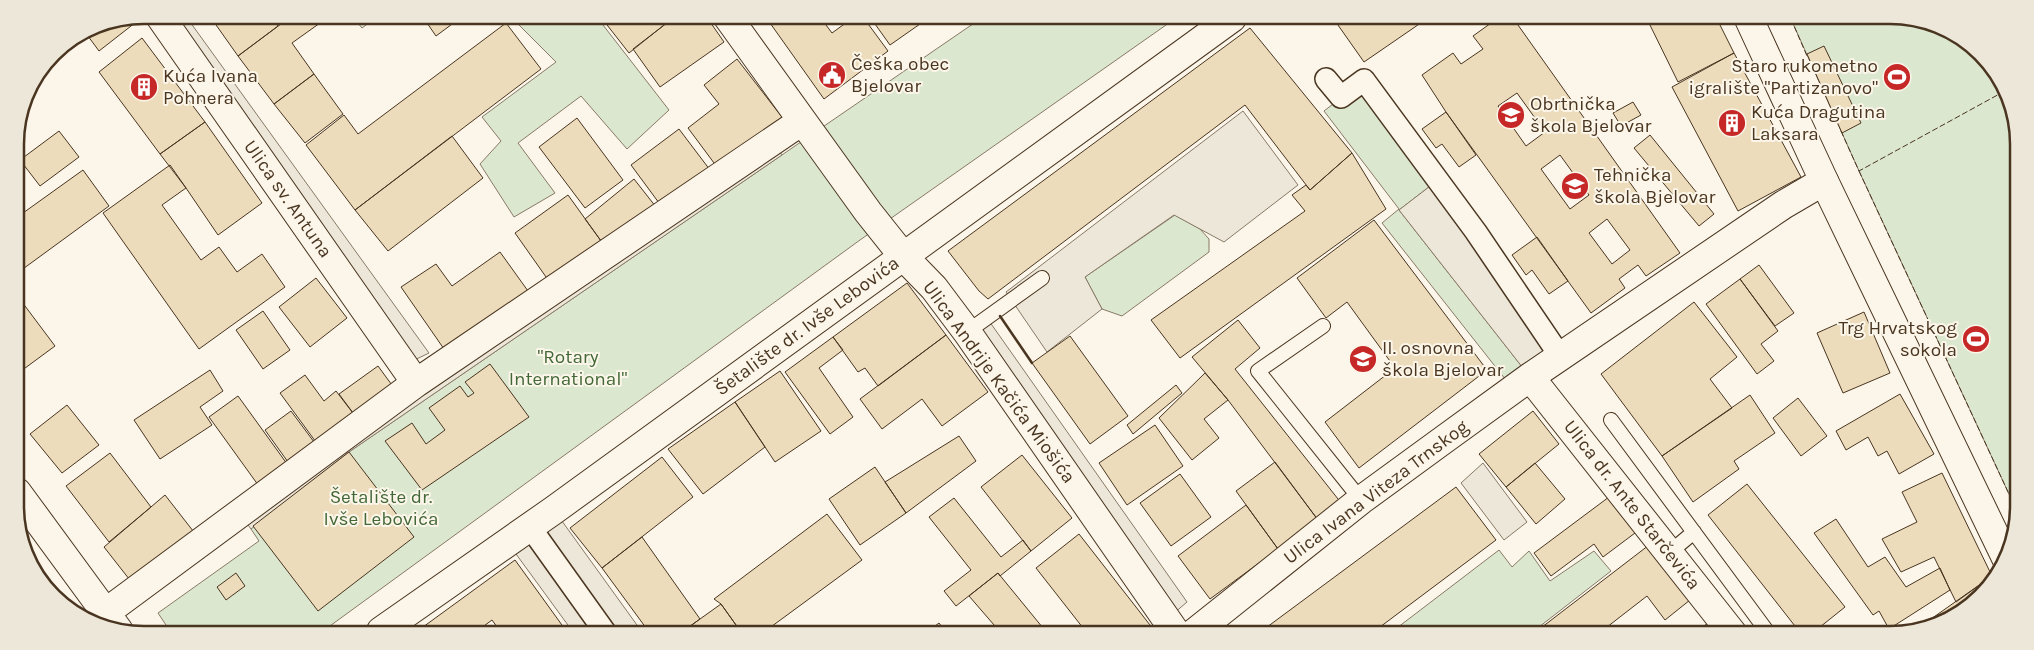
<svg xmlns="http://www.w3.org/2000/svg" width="2034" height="650" font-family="Karla,sans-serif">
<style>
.green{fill:#dce7d0;stroke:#887966}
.parking{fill:#ede7d9;stroke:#887966}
.building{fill:#ecdcbc;stroke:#4a3520;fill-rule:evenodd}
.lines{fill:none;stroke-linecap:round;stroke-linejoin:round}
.service-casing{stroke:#4a3520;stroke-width:16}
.pedestrian-casing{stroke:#4a3520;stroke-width:24}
.minor-casing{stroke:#4a3520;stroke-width:30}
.secondary-casing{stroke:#4a3520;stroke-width:30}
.primary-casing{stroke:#4a3520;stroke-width:30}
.service{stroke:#fbf6e9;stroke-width:14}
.pedestrian{stroke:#fbf6e9;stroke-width:21}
.minor{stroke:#fbf6e9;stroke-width:28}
.secondary{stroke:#fbf6e9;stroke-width:28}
.primary{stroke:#fbf6e9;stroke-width:28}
.fence{stroke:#4a3520;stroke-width:1;stroke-dasharray:6 2.5;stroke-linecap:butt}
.wall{stroke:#4a3520;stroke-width:2.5}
.labels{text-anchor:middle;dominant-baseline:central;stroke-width:4;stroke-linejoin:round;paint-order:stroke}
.poi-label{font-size:19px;fill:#4a3520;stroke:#fbf6e9;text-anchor:start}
.street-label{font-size:19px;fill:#4a3520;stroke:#fbf6e9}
.park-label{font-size:19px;fill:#436837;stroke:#fbf6e9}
.rim{fill:none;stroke:#4a3520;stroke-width:2.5}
</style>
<rect width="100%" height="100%" fill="#fbf6e9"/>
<path class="green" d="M352,16H378L362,28Z
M510,16H596L669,110L627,149L581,96L518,143L555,193L514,217L480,164L501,141L482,117L556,62Z
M983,17L1176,18L860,240L323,631H170L158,613L259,541L251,529L253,526L349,452Z
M1791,19H1923L1987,59L2017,119L2015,507L1859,171Z
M1364,80L1438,180L1399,210L1530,377L1513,389L1382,223L1399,209L1324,111Z
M1175,215L1200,229L1209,239V252L1122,316L1102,309L1085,277Z
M1499,550L1512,567L1529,551L1550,581L1594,551L1611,571L1530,634H1389Z"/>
<path class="parking" d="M159,15H185L429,353L404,365Z
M1243,111L1298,185L1224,242L1174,215L1085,277L1102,309L1047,352L1006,292Z
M773,141L782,155L349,452L251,529L240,514Z
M1438,180L1560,356L1530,377L1399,210Z
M987,318L1187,602L1166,620L967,332Z
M1483,463L1527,522L1504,540L1461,483Z
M554,510L642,632H573L508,543Z"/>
<path class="building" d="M209,15H271L278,26L238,56Z
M293,15H315L320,23L292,43L314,74L274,104L238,56Z
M138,16L140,19L99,51L85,32L95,25Z
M433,16H463L436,36L427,23L434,18Z
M600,16H666L669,21L629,53Z
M676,16H706L724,42L660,87L633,49Z
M779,17H820L832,33L854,17H863L888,51L824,99L770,23Z
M870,17H930L890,45Z
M1333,18H1428L1364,62Z
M1498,18H1513L1680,253L1646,276L1638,265L1619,279L1625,288L1591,313L1446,112L1422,75L1453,53L1461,64L1483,49L1473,36ZM1517,93L1545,132L1526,146L1498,106ZM1560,155L1589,195L1570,209L1541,169ZM1607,219L1630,250L1612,264L1589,233Z
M1647,19H1717L1734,53L1678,82Z
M506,23L541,69L355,210L306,145L344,115L358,134Z
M1250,28L1352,153L1310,190L1245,105L988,299L979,291L948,251Z
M142,38L205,122L160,154L99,72Z
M1824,46L1861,123L1842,133L1807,54Z
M1734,53L1801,177L1738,211L1672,87Z
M737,59L785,121L720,171L688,128L719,104L704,85Z
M314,74L343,114L305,143L274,104Z
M1633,102L1641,115L1621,126L1613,113Z
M1446,112L1476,155L1459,167L1442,144L1436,148L1422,129Z
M577,118L623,180L585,208L539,147Z
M205,122L262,203L218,235L186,188L160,154Z
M679,129L710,170L662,207L631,165Z
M59,131L79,157L40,186L20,160Z
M1650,135L1714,214L1699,226L1634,148Z
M452,136L483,178L388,251L355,210Z
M1352,153L1386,209L1180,358L1151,320L1305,211L1292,195L1306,185L1310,190Z
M170,165L186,188L162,205L201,260L219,247L237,272L262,254L285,287L199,349L103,213Z
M83,170L109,206L16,274V218Z
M634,179L656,207L604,245L585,219Z
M568,195L604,245L551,284L515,233Z
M1374,220L1487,370L1359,468L1325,422L1395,368L1347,302L1326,318L1297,278Z
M1537,237L1568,281L1549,294L1532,270L1526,275L1512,255Z
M500,252L528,291L444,349L401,287L436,264L452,286Z
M1759,265L1794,313L1775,326L1740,279Z
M316,278L347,318L310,347L279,307Z
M1740,279L1778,331L1761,344L1774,361L1757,374L1706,304Z
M907,283L946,335L878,386L865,368L858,372L833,337Z
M16,294L55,346L17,374Z
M1694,302L1737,357L1710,379L1732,408L1662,456L1601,374Z
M263,311L290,350L263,369L236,330Z
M1864,312L1890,373L1843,393L1817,333Z
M1238,320L1260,348L1235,369L1342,504L1318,520L1228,400L1192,357Z
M946,335L988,392L942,426L922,399L882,429L860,399Z
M1070,336L1128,416L1090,444L1032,363Z
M833,337L843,350L819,368L853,417L830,434L785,372Z
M490,364L529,417L422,490L385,441L412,423L426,444L445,430L429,408L460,386L468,397L474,393L465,382Z
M378,366L397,392L359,421L339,394Z
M210,370L223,391L200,407L212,425L160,459L134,420Z
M780,371L821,431L775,462L735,402Z
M1205,373L1228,400L1204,419L1219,438L1192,460L1159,418Z
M305,375L324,401L336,391L359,421L321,449L280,393Z
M1176,385L1182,393L1133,434L1127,425Z
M1900,394L1934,454L1899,474L1887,451L1878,456L1868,437L1846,450L1836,431Z
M1750,395L1775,433L1734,461L1739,469L1693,502L1662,456Z
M238,396L290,468L261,489L209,417Z
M1798,398L1827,436L1801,456L1773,418Z
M735,402L765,447L703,494L668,449Z
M67,405L99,445L62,473L30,434Z
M291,411L320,450L293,469L265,430Z
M1533,411L1559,444L1506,487L1479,454Z
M1155,425L1183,466L1127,505L1099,463Z
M959,436L976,461L906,513L885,482Z
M349,452L414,537L318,611L253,526Z
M110,453L151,507L109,542L66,486Z
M1022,455L1072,518L1031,551L981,487Z
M662,457L693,497L602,568L570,528Z
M1275,462L1318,520L1278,549L1236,491Z
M1535,463L1565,499L1536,524L1506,487Z
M875,467L906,513L860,545L829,499Z
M1942,473L1992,576L1956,602L1934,557L1901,572L1882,539L1917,522L1902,492Z
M1180,474L1211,517L1171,546L1140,503Z
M1747,484L1845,607L1810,635H1802L1708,515Z
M1456,487L1496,540L1372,633H1259Z
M1613,494L1639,530L1603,557L1594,544L1551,576L1534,553Z
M165,495L197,536L133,584L104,547Z
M954,498L1001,557L1023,540L1031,551L1000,576L998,573L956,606L944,591L971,570L929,517Z
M1246,505L1278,549L1210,599L1178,556Z
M827,514L862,560L764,632H741L721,604L714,599Z
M1836,519L1868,567L1885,557L1906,587L1940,568L1950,590L1889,629L1879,611L1873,615L1814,533Z
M1079,534L1150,625L1140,633H1087L1036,568Z
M642,537L700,619L682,632H649L602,568Z
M1653,542L1695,596L1665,620L1647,596L1598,634H1533Z
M515,560L567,632L500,631L492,620L477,631H427L423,627Z
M236,573L245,586L226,600L217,587Z
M998,573L1043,628L1036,633H1001L969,596Z
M1992,576L1994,581L1969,608L1921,626Z
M721,604L741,632H682L700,619Z
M1711,620L1723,634H1695Z
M939,623L946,632H927Z
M1850,628L1855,635H1841Z"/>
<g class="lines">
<defs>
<path id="service" d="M1323,326L1258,371L1361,500
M967,332L1042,278
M1611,420L1769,634
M1669,553L1694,532"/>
<path id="pedestrian" d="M1326,79L1341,97L1364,80L1476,232L1560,356
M530,527L605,632"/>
<path id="minor" d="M159,15L416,383
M727,16L868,212L903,256L934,288L967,332L1176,633
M1530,377L1733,634
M105,613L416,383L802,121
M1194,633L1361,500L1446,438L1530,377L1783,205L1824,181"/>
<path id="secondary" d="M1749,19L1824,181L2006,558
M17,492L119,631"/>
<path id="primary" d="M381,631L554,510L1232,18"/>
</defs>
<use href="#service" class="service-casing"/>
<use href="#pedestrian" class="pedestrian-casing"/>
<use href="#minor" class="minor-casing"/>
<use href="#secondary" class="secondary-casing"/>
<use href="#primary" class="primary-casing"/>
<use href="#service" class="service"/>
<use href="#pedestrian" class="pedestrian"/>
<use href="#minor" class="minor"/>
<use href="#secondary" class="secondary"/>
<use href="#primary" class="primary"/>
<path class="fence" d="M1791,19L1807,56
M1841,131L1859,171L2003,92
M1859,171L2015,507"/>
<path class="wall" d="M1000,316L1032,363"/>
</g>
<defs>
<symbol id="civic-disc" viewBox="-11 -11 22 22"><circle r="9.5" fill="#c62828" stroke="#fbf6e9"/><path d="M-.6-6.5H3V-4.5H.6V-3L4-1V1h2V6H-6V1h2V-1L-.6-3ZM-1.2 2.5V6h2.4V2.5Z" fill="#fff"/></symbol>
<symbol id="stadium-disc" viewBox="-11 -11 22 22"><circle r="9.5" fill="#c62828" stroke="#fbf6e9"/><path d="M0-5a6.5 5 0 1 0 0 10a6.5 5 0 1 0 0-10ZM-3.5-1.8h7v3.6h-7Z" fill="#fff"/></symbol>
<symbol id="building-disc" viewBox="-11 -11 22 22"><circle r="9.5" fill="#c62828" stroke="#fbf6e9"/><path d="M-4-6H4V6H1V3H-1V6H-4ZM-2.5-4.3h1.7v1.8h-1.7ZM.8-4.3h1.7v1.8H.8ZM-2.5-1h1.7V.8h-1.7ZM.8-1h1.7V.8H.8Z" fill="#fff"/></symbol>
<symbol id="school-disc" viewBox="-11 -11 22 22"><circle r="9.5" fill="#c62828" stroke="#fbf6e9"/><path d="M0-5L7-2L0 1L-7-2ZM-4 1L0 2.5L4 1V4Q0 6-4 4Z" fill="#fff"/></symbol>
</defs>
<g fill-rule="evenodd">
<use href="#civic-disc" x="816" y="59" width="32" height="32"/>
<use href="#stadium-disc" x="1881" y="61" width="32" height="32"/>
<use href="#building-disc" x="128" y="71" width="32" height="32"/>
<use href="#school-disc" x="1495" y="99" width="32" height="32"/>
<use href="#building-disc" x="1716" y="107" width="32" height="32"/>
<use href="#school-disc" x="1559" y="170" width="32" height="32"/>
<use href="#stadium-disc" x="1960" y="323" width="32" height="32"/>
<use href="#school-disc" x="1347" y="343" width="32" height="32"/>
</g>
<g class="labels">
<g class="poi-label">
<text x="851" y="64">Češka obec<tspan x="851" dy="22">Bjelovar</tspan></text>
<text x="1878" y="66" text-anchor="end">Staro rukometno<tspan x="1878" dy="22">igralište "Partizanovo"</tspan></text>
<text x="163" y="76">Kuća Ivana<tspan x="163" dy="22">Pohnera</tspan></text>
<text x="1530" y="104">Obrtnička<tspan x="1530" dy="22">škola Bjelovar</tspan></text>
<text x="1751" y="112">Kuća Dragutina<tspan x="1751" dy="22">Laksara</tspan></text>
<text x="1594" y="175">Tehnička<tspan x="1594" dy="22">škola Bjelovar</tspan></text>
<text x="1957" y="328" text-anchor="end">Trg Hrvatskog<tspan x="1957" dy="22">sokola</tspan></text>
<text x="1382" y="348">II. osnovna<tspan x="1382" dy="22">škola Bjelovar</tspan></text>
</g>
<g class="street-label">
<text transform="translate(288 199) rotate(55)">Ulica sv. Antuna</text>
<text transform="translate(807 326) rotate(-36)">Šetalište dr. Ivše Lebovića</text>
<text transform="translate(999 382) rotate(54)">Ulica Andrije Kačića Miošića</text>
<text transform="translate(1376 492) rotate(-37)">Ulica Ivana Viteza Trnskog</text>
<text transform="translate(1632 505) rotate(52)">Ulica dr. Ante Starčevića</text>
</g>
<g class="park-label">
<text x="568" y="357">"Rotary<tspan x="568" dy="22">International"</tspan></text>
<text x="381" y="497">Šetalište dr.<tspan x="381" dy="22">Ivše Lebovića</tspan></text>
</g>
</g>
<path d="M0 0H2034V650H0ZM144 24H1890A120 120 0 0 1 2010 144V506A120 120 0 0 1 1890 626H144A120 120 0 0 1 24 506V144A120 120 0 0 1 144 24Z" fill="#ede7d9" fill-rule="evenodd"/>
<path class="rim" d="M144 24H1890A120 120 0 0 1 2010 144V506A120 120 0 0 1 1890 626H144A120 120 0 0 1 24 506V144A120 120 0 0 1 144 24Z"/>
</svg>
